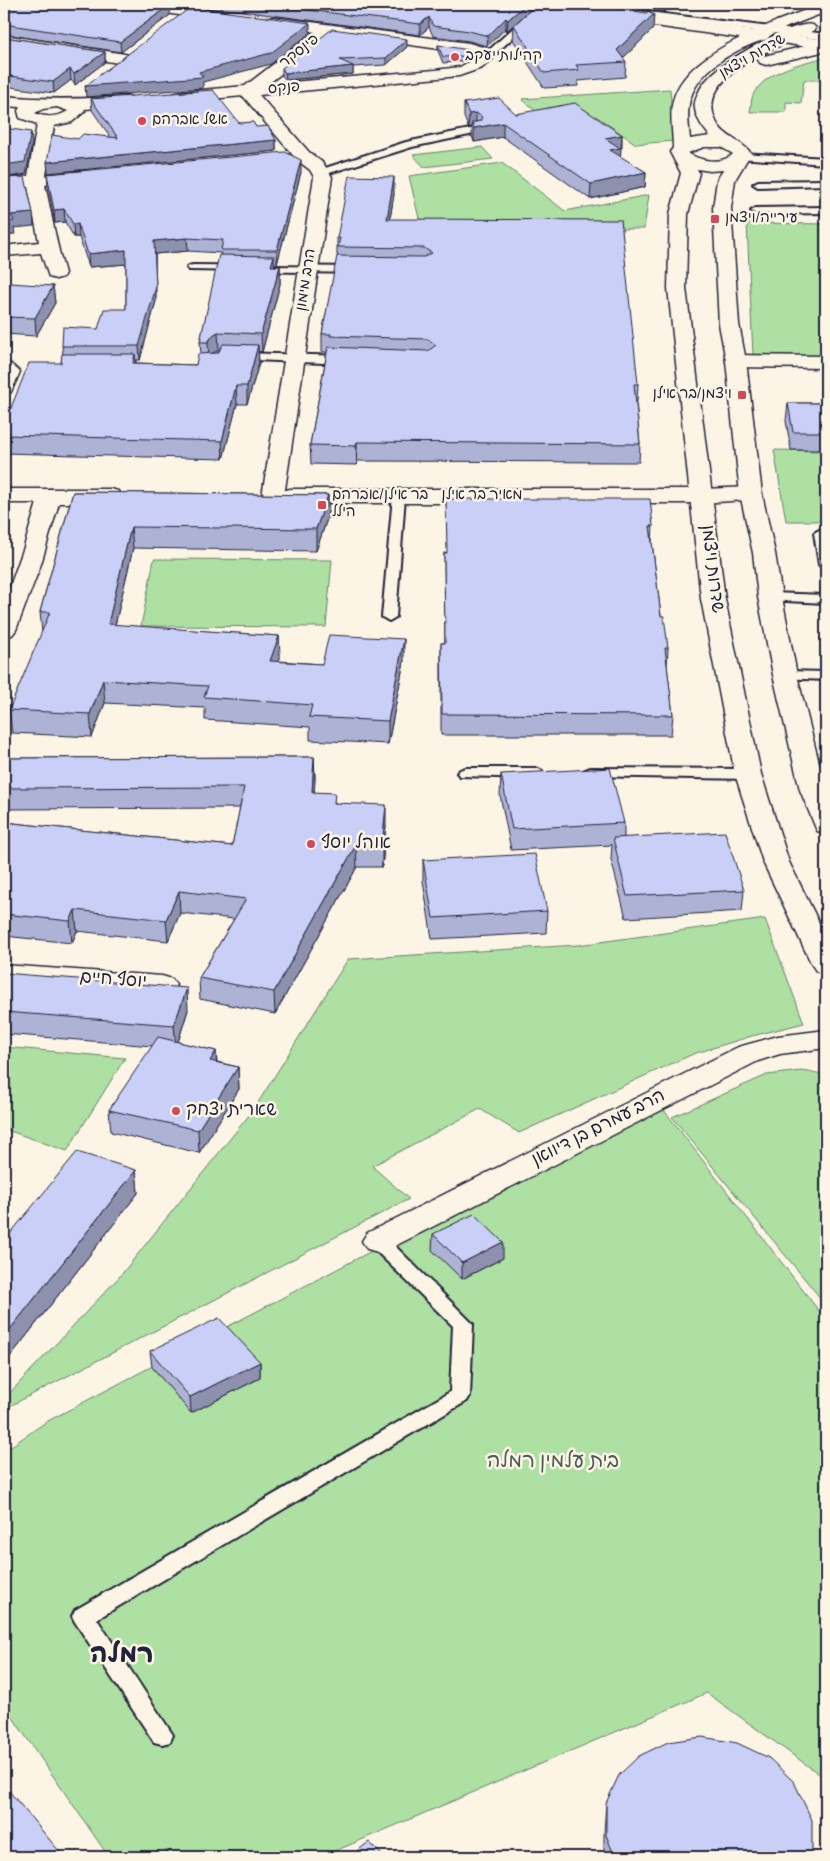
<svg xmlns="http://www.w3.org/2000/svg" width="830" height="1861" font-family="Dekko,'Playpen Sans Hebrew',sans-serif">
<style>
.green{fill:#ade0a2;stroke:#68816e}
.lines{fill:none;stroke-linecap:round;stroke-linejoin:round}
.service-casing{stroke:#22223b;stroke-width:4}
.minor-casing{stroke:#22223b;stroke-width:3}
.tertiary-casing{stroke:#22223b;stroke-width:3}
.secondary-casing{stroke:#22223b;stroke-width:3}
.service{fill:#fcf5e5;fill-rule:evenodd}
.minor{fill:#fcf5e5;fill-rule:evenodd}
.tertiary{fill:#fcf5e5;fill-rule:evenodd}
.secondary{fill:#fcf5e5;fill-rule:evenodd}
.wall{fill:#aeb2d4;stroke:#22223b;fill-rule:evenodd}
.shaded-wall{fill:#8d91ad;stroke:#22223b}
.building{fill:#cacff7;stroke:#22223b}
.poi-dot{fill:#d1495b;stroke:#fcf5e5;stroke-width:2}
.labels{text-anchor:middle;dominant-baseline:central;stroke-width:5;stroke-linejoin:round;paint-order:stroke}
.far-street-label{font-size:15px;fill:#22223b;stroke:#fcf5e5}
.far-poi-label{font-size:15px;fill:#22223b;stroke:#fcf5e5;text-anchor:start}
.street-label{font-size:18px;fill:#22223b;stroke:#fcf5e5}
.poi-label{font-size:18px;fill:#22223b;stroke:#fcf5e5;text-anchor:start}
.near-park-label{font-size:21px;fill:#4c5b5a;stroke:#fcf5e5}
.near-district-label{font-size:26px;font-weight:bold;fill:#22223b;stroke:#fcf5e5}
</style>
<rect width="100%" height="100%" fill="#fcf5e5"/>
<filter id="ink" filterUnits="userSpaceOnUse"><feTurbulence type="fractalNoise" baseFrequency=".02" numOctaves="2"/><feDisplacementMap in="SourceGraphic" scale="10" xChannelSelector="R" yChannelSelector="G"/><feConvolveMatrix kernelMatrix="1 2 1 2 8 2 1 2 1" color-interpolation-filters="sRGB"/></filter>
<g filter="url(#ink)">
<path class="green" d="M826,57V80H804L801,103L786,102V112H750C751,106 751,98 754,93C768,70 802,63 826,57Z
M670,89L674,141L636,144L596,116L551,125L522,99Z
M482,147L493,159L424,167L413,155Z
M502,163L565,211L649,195L644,229L421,227L409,176Z
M747,223L826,224V356H753Z
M774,450L826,451V521H786Z
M154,559L332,560L326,627L141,626Z
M765,919L804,1023L752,1036L693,1054L519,1133L480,1109L372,1166L409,1199L4,1409V1399L121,1275L254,1109L348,959L578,945Z
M4,1047L125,1058L67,1151L4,1129Z
M801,1071L826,1074V1305L672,1117L767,1075Z
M657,1101L826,1320V1779L707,1693L321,1857H109L4,1705V1451L46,1422Z"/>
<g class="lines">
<defs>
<path id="service" d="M632,10L826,34V40L629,15V11Z
M529,15L534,18L532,20L493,56H487V52L526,16Z
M475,128L480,131L479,133L412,147L320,176L315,173L316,171L406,142Z
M742,153L826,158V164L738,158L737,156Z
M822,180L826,181V185L758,187L753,184L758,181Z
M826,207V213L756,214L751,211L756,208Z
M193,265L356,267L362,270L356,273L189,270L187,268L189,266Z
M236,353L347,356L353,360L347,364L232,359L230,357Z
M399,492L405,496L396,617L389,621L382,617L393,496Z
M821,529L826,531V569L819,565L814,533Z
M770,593L826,595V603L765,600L763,597Z
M785,671L826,672V680L780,678L778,675L780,672Z
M465,768H536L541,770L544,773L541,776L536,778L460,776L457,773L460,770Z
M590,768L748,769L753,771L756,774L753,777L748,779L585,776L582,773L585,770Z
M378,1235L385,1236L473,1324L470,1396L467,1401L97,1619L173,1735L170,1742L162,1744L154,1742L75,1622L72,1616L75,1610L450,1392L453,1326L371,1246L369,1241L371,1236Z"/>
<path id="minor" d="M127,4H167L223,11L228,13L231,16L228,19L223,21L135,9L130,7Z
M273,17L469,43L496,51L498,54L482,68L459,76L259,95L309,152L323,163L332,177L284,496L281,501L273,503L265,501L262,496L314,177L310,170L297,160L243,96L179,102L173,100L171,97L173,94L179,92L245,86L315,32L268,25L265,22L268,19ZM332,34L468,53L479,56L460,67L435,70L268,84Z
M4,35L125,54L131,56L133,59L131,62L125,64L4,45Z
M4,96C46,100 86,99 128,96L134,98L136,101L134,104L128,106L84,109L85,111L72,122L54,126L46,175L85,171L91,172L94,176L91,180L85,181L45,185C52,215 56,244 65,273L63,277L56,279L49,277L41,253L4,256V246L39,242L28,187L4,189V179L28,176L37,124L20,118L18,111L20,107L4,106ZM57,107L68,111C58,117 46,118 35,113L43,109Z
M736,355L826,356V368L736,367L729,365L726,361L729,357Z
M4,362L11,364L20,372L11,392L4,394Z
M50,489L58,491L61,496L41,564L16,630L12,635L4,637V603L24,547L39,496L42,491Z
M4,965L162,976L172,979L176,985L172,991L162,994L4,983Z
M826,1030V1048L780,1054L758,1061L389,1249L378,1252L367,1249L362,1241L367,1233L738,1047L778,1036Z"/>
<path id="tertiary" d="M821,4H826V12L782,29L777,27L774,24L777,21Z
M782,34L826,40V50L776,42L774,39L776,36Z
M751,487L759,489L762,494L759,499L703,503H290L282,501L279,496L282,491L290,489H703Z
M4,489H110L118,491L121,496L118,501L110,503H4Z"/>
<path id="secondary" d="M519,4H554L577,8L580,11L577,14L572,16L526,9L521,7Z
M617,12L755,31L777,21H787L790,24C784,32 772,31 767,39C737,47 695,71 689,104C687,115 689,128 690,139L710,136C702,127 693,114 695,102C698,89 707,78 717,70C732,57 795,20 813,25L816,28L813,31C783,44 696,75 715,119C721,136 741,140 751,153L735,180L731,208L739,324L746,361L762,494L775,553L782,597L797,675L826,791V833L817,831L800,790L773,675L758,597L753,553L740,494L726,361L719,324L713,208L717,180L723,170L710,171L697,169L699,173L688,214L686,288L725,599L761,774L789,862L826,937V974L816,971L812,965L763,862L735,774L701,599L668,288L670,214L681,173L670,152L673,148C673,133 670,119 672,105C678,72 712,52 740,38L612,20L609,17L612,14ZM704,147H721L733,154C721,165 700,161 688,153Z
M826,41V51L766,65L760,63L758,60L760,57Z"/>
</defs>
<use href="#service" class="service-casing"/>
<use href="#minor" class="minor-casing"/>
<use href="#tertiary" class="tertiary-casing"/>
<use href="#secondary" class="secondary-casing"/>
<use href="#service" class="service"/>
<use href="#minor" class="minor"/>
<use href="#tertiary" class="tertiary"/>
<use href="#secondary" class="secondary"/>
</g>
<path class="wall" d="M4,4L170,15L121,52L4,34Z
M204,4H529V11L537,4H674L664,12L608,5L587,4L653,29L623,58L626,62L625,77L578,81V86L544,88L513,40L514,25L507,31L506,28L487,46L469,41L433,36L429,27L420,35L204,6Z
M4,37L105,52V62L75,85L71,80L54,93L11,87Z
M438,45L475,57L469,61L443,63L438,51Z
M407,47L386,65L353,67V74L286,80L282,76V68Z
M91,99L239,123L256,127L276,140V151L48,173L78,139L111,138L92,110Z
M464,103L622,135V148L620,149V157L646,172L645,187L590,199L503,137L474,142L472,136V127H468L464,117Z
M301,172L277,264H274L275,266H280V284L262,352L258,351L259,363L247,404H237L223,459L4,453V425L61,363L63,354L62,346L98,329L126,309V264L89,267L79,237H74L65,222L55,223L48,187L47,174ZM188,251L221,253L200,342L201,354L196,365L136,363V360H140L156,301L155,254Z
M394,194L390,219L638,384L637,402H636L640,444L639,462L357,461V465L311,464L310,445L327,352H322V334L338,256V255H337V238Z
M53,286L55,303L36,336L4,334V295Z
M788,403H826V450H791L786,421Z
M73,492L328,495V516L316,551L133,548L115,625L279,636L280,658L279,661L322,664L404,661L388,744L310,740V727L205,720V708L105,703L92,737L12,733L9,710L42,633L40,612Z
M653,526L652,542L661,616L668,648L667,666L673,715L671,735H441V643H445L444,553Z
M314,757L315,778L314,792L336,803L386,826L382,867H357L275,1014L200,999L199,978L234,919L180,913L168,941L77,931L72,943L4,936V822L232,846L240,808L4,809V758Z
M501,774L624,823V837L744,890L742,911L626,918L611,859L612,845L511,850L500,795Z
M423,860L547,911L546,933L432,939L423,881Z
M4,973L188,1010L178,1042L216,1051L217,1062L238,1067L239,1089L199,1153L111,1132L109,1110L153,1046L4,1034Z
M136,1170L138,1193L6,1362L4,1361V1241Z
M433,1234L503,1258L462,1279L432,1250Z
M150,1351L260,1362V1378L191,1413L152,1367Z
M606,1803L812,1857H604V1833Z"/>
<path class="shaded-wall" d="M526,4H529V11L507,31L508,20Z
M664,4H674L664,12Z
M170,5V15L121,52L120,42Z
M654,14L653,29L619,62L617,50Z
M429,17V27L420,35V24Z
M506,18V28L487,46L488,36Z
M310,23V33L271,64L203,82V88L86,97L85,86L199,72Z
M407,39V47L386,65V58Z
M475,51V57L469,61V56Z
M105,52V62L75,85L74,74Z
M353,66V74L286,80L285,73Z
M70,69L71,80L54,93L53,82Z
M10,76L11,87L4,91V80Z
M476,113V126L472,123V127H468L469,114Z
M503,123V137L474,142V128Z
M31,132L32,144L26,174L4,178V165Z
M622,135L620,162L609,164L605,138Z
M276,140V151L48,173L47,162Z
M301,160V172L277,264V250Z
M646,172L645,187L590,199L591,184Z
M394,177V194L387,236V219Z
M64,209L65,222L55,223L54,210Z
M33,213L34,226L14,228L15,234L4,235V222L11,215Z
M73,224H78L79,237H74Z
M187,238L188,251L155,254L156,301L140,360L139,346L154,241Z
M126,250L127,264L89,267L88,254Z
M274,256L275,273L271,266Z
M280,266V284L262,352L261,334Z
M53,286L55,303L36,336L35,318Z
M218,332L219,350L213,353L209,360L208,342L213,335Z
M258,345L259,363L247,404V386Z
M135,354L136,372L133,363Z
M236,386L237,404L223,459L222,441Z
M357,442V465L356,446Z
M328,495V516L316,551V529Z
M131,527L133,548L110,647L108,624Z
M279,636L280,658L271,683L270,661Z
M404,639V661L388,744V721Z
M103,680L105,703L92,737L90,714Z
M314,757L315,778L313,813L312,792Z
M386,805V826L382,867V846Z
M356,845L357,867L275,1014L274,992Z
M179,891L180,913L168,941L166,920Z
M75,910L77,931L72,943L70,921Z
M187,988L188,1010L176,1048L174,1025Z
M216,1051L217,1073L210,1061Z
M238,1067L239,1089L199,1153L198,1130Z
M6,1150L8,1166L4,1170V1152Z
M136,1170L138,1193L6,1362L4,1347V1337Z
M503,1242V1258L462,1279V1263Z
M260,1362V1378L191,1413L190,1397Z"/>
<path class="building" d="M4,4H159L170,5L120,42L4,24Z
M260,4H526L508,20L506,18L488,36L469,31L433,26L429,17L420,24Z
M537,4H583L654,14L617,50L626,62L576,65L579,70L544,73L514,25Z
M191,7L310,23L271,53L199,72L203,77L85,86Z
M332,29L407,39L386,58L340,60L353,66L285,73L282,68Z
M4,37L105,52L74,74L70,69L53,82L10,76L4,80Z
M438,45L475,51L469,56L443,57Z
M213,90L239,123L253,122L256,127L268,126L276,140L47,162L52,135L78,139L83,134L118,138L91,99Z
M499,98L516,114L575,103L622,135L605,138L620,148L610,150L646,172L591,184L503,123L474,128L472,123L480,121L482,117L476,113L469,114L464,103Z
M4,128L31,132L25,162L4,165Z
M285,152L301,160L277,250H221L223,240L187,238L154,241L156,287L139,346H62L63,327L98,329L104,309H126V250L88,254L78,224H73L64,209L54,210L47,174Z
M349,176L394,177L387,219L621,220L638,384H634L640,444L357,442L356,446L310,445L328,347L428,351L436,345L428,339L330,336L331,334H322L337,256L424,257L432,253L424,248L338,247L340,238H337Z
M25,177L33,213L11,215L14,221L4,222V178Z
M219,255L274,256L271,266H280L261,334L218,332L213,335L208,342H200Z
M11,283L53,286L35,318L4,317V295Z
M223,344L258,345L247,386H236L222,441L4,435V425L29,363H61L62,354H135L133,363L196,365L198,354L218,353Z
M788,403H826V432H793Z
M73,492L328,495L316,529L131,527L108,624L279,636L270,661L322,664L329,635L404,639L388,721L309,717L312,705L204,697L208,686L103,680L90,714L9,710L50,612H40Z
M446,499H650L653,526H650L661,616H664L668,648H665L673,715L442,714L441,643H445L444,553H447Z
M314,757L312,792L335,793L334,803L386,805L382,846L356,845L274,992L199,978L246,899L179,891L166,920L75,910L70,921L4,914V822L232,846L244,787L4,788V758Z
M610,768L624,823L512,829L501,774Z
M725,832L744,890L627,896L613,838Z
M535,854L547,911L433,918L423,860Z
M4,973L187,988L174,1025L4,1012Z
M158,1037L216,1051L210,1061L238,1067L198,1130L109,1110Z
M77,1152L136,1170L4,1337V1241Z
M474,1214L503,1242L462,1263L433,1234Z
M219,1318L260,1362L190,1397L150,1351Z
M702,1737L737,1743L769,1758L794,1782L812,1820V1857H615L606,1835V1803L619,1775L639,1756L668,1742Z
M4,1785L64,1857H4Z
M369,1842L384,1857H349Z"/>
</g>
<g class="poi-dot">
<circle cx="455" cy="57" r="5"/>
<circle cx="142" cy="121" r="5"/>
<rect x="710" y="214" width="10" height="10" rx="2.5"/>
<rect x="737" y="390" width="10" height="10" rx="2.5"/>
<rect x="317" y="500" width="10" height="10" rx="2.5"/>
<circle cx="311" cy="844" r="5"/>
<circle cx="176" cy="1111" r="5"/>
</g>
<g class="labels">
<g class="far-street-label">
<text transform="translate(300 52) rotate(-38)">פינסקר</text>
<text transform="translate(753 57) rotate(-30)">שדרות ויצמן</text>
<text transform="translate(284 89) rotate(-5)">פנקס</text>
<text transform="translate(307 280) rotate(-81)">הרב מימון</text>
<text x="482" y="496">מאיר בר אילן</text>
</g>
<g class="far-poi-label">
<text x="465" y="57">קהילות יעקב</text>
<text x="152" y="121">אשל אברהם</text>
<text x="725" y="219">עירייה/ויצמן</text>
<text x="732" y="395" text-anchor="end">ויצמן/בר אילן</text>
<text x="332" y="496">בר אילן/אברהם<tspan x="332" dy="17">הילל</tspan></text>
</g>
<g class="street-label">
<text transform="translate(711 569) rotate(83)">שדרות ויצמן</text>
<text transform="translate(113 981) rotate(4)">יוסף חיים</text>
<text transform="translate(599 1129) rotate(-27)">הרב עמרם בן דיוואן</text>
</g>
<g class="poi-label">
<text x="321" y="844">אוהל יוסף</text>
<text x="186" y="1111">שארית יצחק</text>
</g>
<g class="near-park-label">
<text x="553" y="1463">בית עלמין רמלה</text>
</g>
<g class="near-district-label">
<text x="122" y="1656">רמלה</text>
</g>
</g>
<rect width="830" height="1861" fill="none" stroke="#fcf5e5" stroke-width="20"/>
<rect x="10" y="10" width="810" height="1841" fill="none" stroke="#22223b" stroke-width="2" filter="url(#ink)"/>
</svg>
